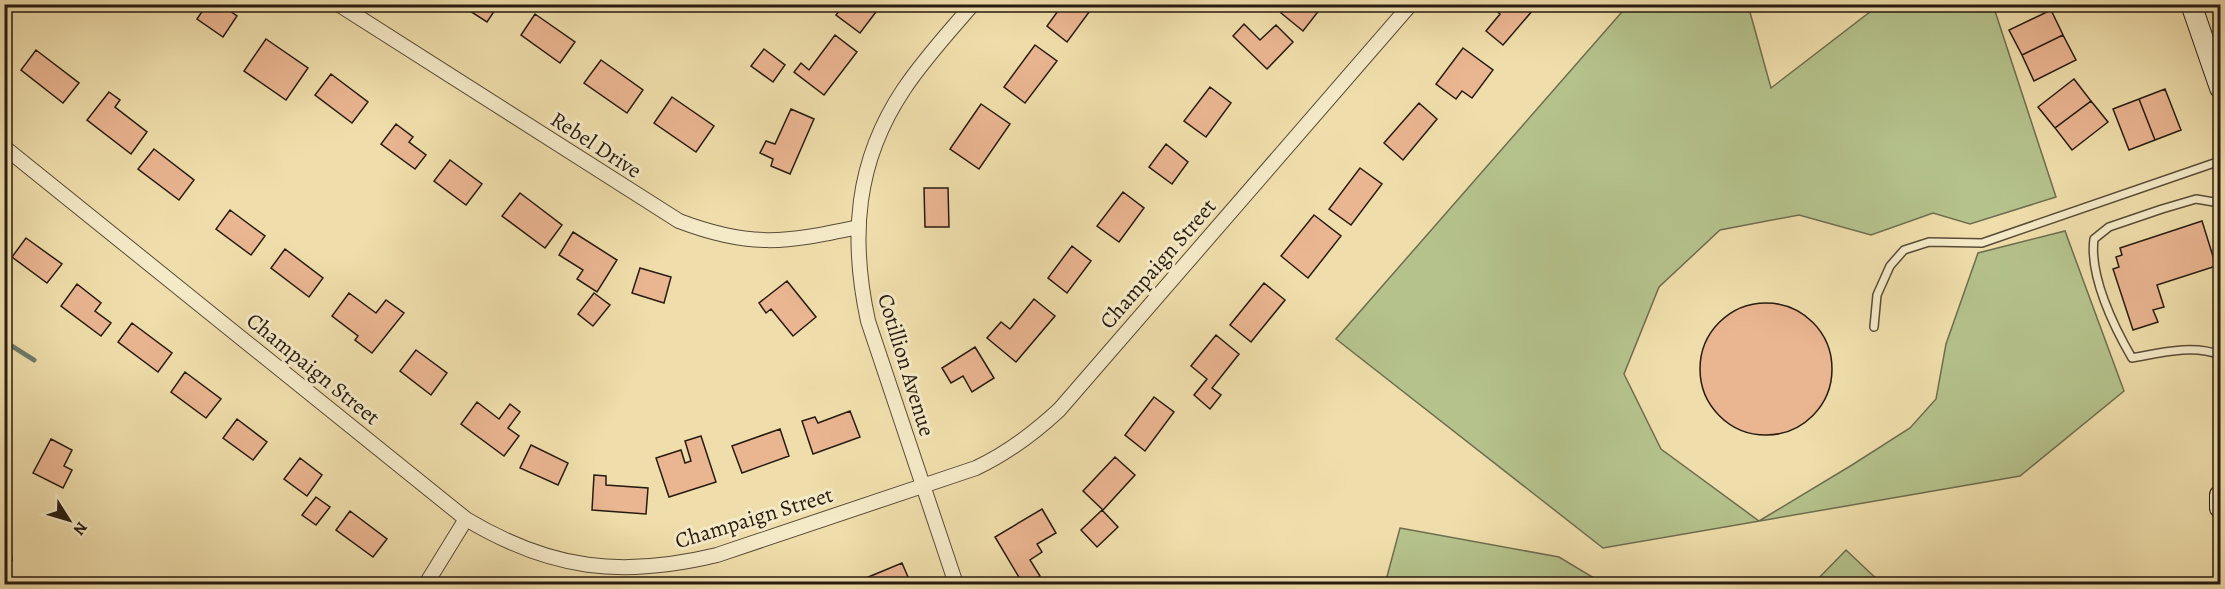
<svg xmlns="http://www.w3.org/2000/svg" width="2225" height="589" font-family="Alegreya,serif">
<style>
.green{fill:#b5c28c;stroke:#6e6e4e;stroke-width:1.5}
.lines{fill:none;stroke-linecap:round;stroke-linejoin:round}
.stream{stroke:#6c7c6b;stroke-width:5}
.building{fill:#eab591;stroke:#271b10;stroke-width:1.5}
.service-casing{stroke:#594c37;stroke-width:10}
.minor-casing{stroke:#594c37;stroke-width:16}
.secondary-casing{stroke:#271b10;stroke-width:22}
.service{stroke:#f5eac8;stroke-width:7}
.minor{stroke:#f5eac8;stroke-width:14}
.secondary{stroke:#f5eac8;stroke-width:20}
.labels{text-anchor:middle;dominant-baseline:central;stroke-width:6;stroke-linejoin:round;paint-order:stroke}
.street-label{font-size:22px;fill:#271b10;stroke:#f5eac8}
</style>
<rect width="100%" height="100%" fill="#efdeab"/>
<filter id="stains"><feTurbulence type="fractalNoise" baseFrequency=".00333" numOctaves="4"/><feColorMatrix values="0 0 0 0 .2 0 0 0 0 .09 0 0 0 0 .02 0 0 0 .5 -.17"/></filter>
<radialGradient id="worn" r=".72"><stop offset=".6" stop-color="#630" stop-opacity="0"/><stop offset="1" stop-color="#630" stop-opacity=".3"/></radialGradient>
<path class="green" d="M1628,5H1748L1771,88L1879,5H1993L2056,197L1970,224L1933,213L1871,235L1799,215L1720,230L1659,287L1624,374L1661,449L1759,521L1852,465L1910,428L1936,399L1946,344L1978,253L2065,231L2124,391L2020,476L1603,548L1336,339Z
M1400,528L1559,557L1604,584H1385Z
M1846,550L1882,584H1813Z"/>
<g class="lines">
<path class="stream" d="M4,341L34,360"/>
</g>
<path class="building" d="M207,4H220L237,16L223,37L197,19Z
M459,4H499L487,22Z
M844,4H882L860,33L836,15Z
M1063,4H1095L1067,42L1047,26Z
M1288,4H1324L1303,31L1281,13Z
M1496,4H1527L1533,10L1503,45L1486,31L1500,14L1493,8Z
M2051,10L2063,35L2022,55L2009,30Z
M535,14L575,42L560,63L521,35Z
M1244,24L1260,40L1276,25L1293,42L1267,69L1233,36Z
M835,35L857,52L824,95L794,72L801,63L809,70Z
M2063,35L2076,60L2034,81L2022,55Z
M266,39L308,68L286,100L244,71Z
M1035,45L1057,61L1025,103L1004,87Z
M1463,48L1493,70L1472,98L1462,91L1456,99L1436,84Z
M764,49L785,65L773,82L751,66Z
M36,50L79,83L63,103L21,70Z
M601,60L643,90L627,113L584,83Z
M331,74L368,102L352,123L315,95Z
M2074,79L2091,101L2055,128L2038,107Z
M1210,87L1231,103L1206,137L1184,121Z
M2165,89L2181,130L2155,140L2139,99Z
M109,92L120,100L115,107L147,132L131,154L87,120Z
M672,97L714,126L696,152L654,123Z
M2139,99L2155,140L2129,150L2113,109Z
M2091,101L2108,122L2072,150L2055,128Z
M1419,103L1437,119L1403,160L1384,143Z
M981,104L1010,124L979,169L950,149Z
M791,109L814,119L790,174L771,166L773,159L760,153L766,141L775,144Z
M396,124L413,137L409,142L426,155L415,169L381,144Z
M1166,144L1188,162L1172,184L1149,167Z
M154,149L194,180L179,200L138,169Z
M450,160L482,184L466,205L434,181Z
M1360,168L1382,184L1351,225L1329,209Z
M924,188H948L949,227H925Z
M1123,192L1144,208L1119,242L1097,226Z
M520,193L562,225L545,248L502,216Z
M230,210L265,236L251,255L216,229Z
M1314,215L1341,236L1308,278L1281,256Z
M2202,221L2216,266L2157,285L2164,307L2153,310L2158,322L2133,330L2113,269L2119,267L2116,257L2122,255L2120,248Z
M573,232L617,260L597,292L577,279L583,270L559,255Z
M26,238L62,264L47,283L12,257Z
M1072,246L1091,261L1067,293L1048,278Z
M285,249L323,278L309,297L271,268Z
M640,268L671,277L664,303L632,293Z
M787,281L816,317L793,336L771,309L766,313L759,303Z
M1264,283L1285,300L1251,342L1230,325Z
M77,284L101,303L95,311L111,323L101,336L61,306Z
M349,293L376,313L386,300L404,313L372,353L355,340L358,336L332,316Z
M594,293L610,305L593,326L578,314Z
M1034,299L1055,316L1016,362L987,338L1001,322L1010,329Z
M1700 369a66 66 0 1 1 132 0a66 66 0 1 1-132 0Z
M132,323L172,353L158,372L118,342Z
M1216,335L1239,354L1212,388L1221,395L1210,409L1194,395L1207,379L1191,366Z
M975,347L994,378L972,392L963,376L951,383L942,368Z
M416,350L447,373L431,395L400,371Z
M185,372L221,399L206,418L171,392Z
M1154,397L1174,412L1145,451L1125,435Z
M477,402L499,419L510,404L520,412L508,428L519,436L504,456L461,424Z
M850,411L860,437L813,454L802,421L815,417L818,423Z
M237,419L267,442L253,460L223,438Z
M780,429L789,456L742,473L732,446Z
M701,436L716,482L669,497L656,458L681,450L685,463L691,461L685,441Z
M51,439L72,450L64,466L72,470L63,488L33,473Z
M531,445L568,463L558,485L520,468Z
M1115,457L1135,475L1103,510L1083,491Z
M300,458L322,475L307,496L284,479Z
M594,475L606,476V485L648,488L646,514L592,510Z
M316,497L330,507L316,525L302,515Z
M4,499H7L10,524H7L12,560L4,561Z
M1042,509L1056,533L1037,544L1042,552L1030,560L1040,576L1023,584L995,537Z
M1102,510L1118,527L1097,547L1081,530Z
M350,511L387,539L373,557L336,530Z
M902,563L911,584H869L866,578Z"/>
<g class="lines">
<defs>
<path id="service" d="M2220,203L2196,199L2162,209L2109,227L2094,239C2089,276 2114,327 2132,358C2160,353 2193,344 2220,355
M1874,327L1877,295L1890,266L1904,250L1929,242L1982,243L2220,161"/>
<path id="minor" d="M338,4L679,221C750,248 785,243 858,227
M4,7L6,4
M4,147L466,519C551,570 622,578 717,555L976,468C1008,453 1033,434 1059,410L1411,4
M426,584L466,519
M956,584L868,321C850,238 855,162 904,89C924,59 949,32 973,4"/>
<path id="secondary" d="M2191,4L2220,88
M2220,495V508"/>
</defs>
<use href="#service" class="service-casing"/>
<use href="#minor" class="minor-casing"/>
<use href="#secondary" class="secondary-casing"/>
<use href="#service" class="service"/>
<use href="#minor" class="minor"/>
<use href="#secondary" class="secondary"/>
</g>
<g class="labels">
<g class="street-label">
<text transform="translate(596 145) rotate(33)">Rebel Drive</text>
<text transform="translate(1158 264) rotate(-49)">Champaign Street</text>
<text transform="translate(906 365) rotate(73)">Cotillion Avenue</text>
<text transform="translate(313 369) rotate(39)">Champaign Street</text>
<text transform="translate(754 518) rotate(-17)">Champaign Street</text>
</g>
</g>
<rect width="2225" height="589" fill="none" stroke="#efdeab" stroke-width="24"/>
<rect x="6" y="6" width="2213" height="577" fill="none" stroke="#271b10" stroke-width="3"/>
<rect x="12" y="12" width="2201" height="565" fill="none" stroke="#271b10" stroke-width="1.5"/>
<g transform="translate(69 520) rotate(127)" stroke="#f5eac8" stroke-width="4.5" paint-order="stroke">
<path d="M0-4.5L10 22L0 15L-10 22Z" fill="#271b10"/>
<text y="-9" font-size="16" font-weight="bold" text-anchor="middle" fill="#271b10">N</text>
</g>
<rect width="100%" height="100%" filter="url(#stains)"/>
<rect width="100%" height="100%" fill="url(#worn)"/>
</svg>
